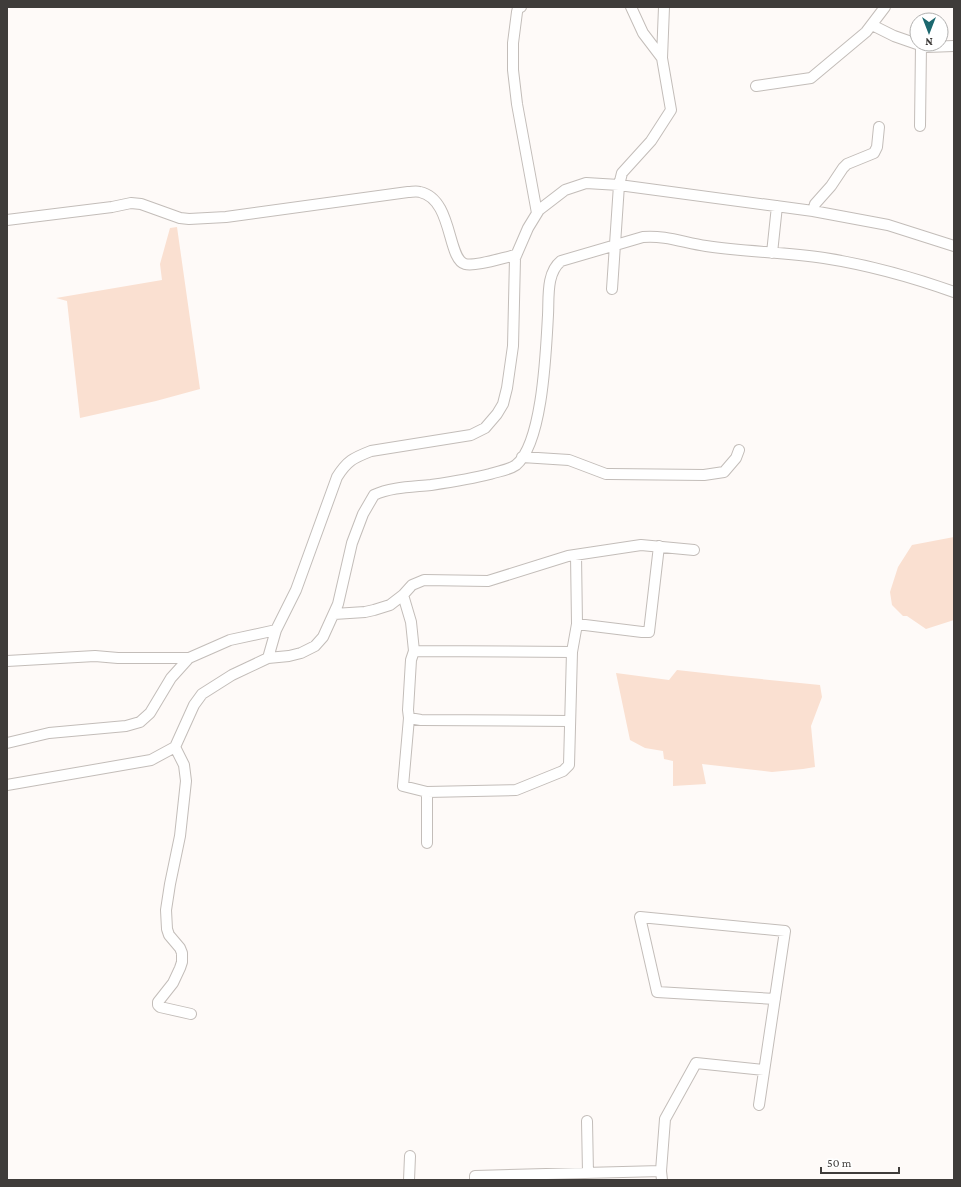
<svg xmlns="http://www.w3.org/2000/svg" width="961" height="1187" font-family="'Crimson Pro',serif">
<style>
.green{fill:#fae0d1}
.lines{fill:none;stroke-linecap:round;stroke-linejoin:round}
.minor-casing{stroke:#c3bdb9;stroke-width:12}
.minor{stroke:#fff;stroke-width:10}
</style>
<rect width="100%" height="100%" fill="#fefaf8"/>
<path class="green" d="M177,227L200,389L156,401L80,418L67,301L56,298L162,280L160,264L170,228Z
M954,537V620L926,629L907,616H903L892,605L890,592L898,567L912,545Z
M677,670L731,676L820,685L822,697L811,726L815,767L803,769L772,772L702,764L706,784L673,786V761L664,759L663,751L645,748L630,740L616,673L669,680Z"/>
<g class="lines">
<defs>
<path id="minor" d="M521,7L518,8L517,12L513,43V70L517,104L537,213
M872,25L894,36L917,44
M918,44L926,47L954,46
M662,58L664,7
M756,86L811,78L866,32L885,7
M920,126L921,45
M813,211L815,204L831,186L843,168L847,164L874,153L877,147L879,127
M7,220L112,207L131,203L141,204L180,218L189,219L226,217L408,192C412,192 416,191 420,192C453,199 447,259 465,264C475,267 505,257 516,255
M772,253L777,206
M612,289L619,185L622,173L651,141L671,110L662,58L643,33L631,7
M522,457L569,460L606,474H610L704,475L724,472L736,458L739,450
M403,595L411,622L414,651L411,660L408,710L409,718L403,786L427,792L516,790L563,771L569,765L572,652L577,624L576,555
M334,614L365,612L374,610L390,605L403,595L412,585L424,580L488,581L568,556L641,545L694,550
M577,624L642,632H649L659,546
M414,651L572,652
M268,658L289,656L301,653L315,646L323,637L338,604L352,543L363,514L374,495C391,487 412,487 431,485C451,482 471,479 490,474C499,471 509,470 516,465C543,443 546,349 548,315C549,298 546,273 561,261L643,237C665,235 685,243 706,246C745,252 785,252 824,258C869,265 912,277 954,292
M7,661L95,656L118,658H189
M409,718L421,720L569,721
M7,743L49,733L126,726L140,722L150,713L171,678L189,658L230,640L276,630
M175,747L184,765L186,781L180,836L170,884L166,910L167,929L169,935L180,948L182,953V962L180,968L173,983L158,1002V1005L160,1007L191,1014
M7,785L151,760L175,747L194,705L202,694L232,675L268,658L276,630L296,590L337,477C347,461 353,458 371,451L471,435L485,428L497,414L503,404L507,388L513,346L515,258L528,228L539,210L565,190L586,183L619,185L813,211L888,225L954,246
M427,792V843
M759,1105L785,931L640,917L657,992L775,999
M587,1121L588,1173
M409,1180L410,1156
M475,1180V1176L661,1171
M662,1180L661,1171L665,1119L696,1063L764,1070"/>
</defs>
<use href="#minor" class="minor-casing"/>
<use href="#minor" class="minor"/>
</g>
<rect width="961" height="1187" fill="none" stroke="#3f3c3a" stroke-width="16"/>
<g transform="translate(929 32) rotate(180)"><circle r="19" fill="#ffffff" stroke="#b2b1b0"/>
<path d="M0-3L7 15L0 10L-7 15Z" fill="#1c686f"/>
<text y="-6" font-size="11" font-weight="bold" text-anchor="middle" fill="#3f3c3a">N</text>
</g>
<path d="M821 1167v6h78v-6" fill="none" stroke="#3f3c3a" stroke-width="2"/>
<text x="827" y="1167" font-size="12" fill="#3f3c3a" stroke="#ffffff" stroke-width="3" paint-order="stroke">50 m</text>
</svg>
